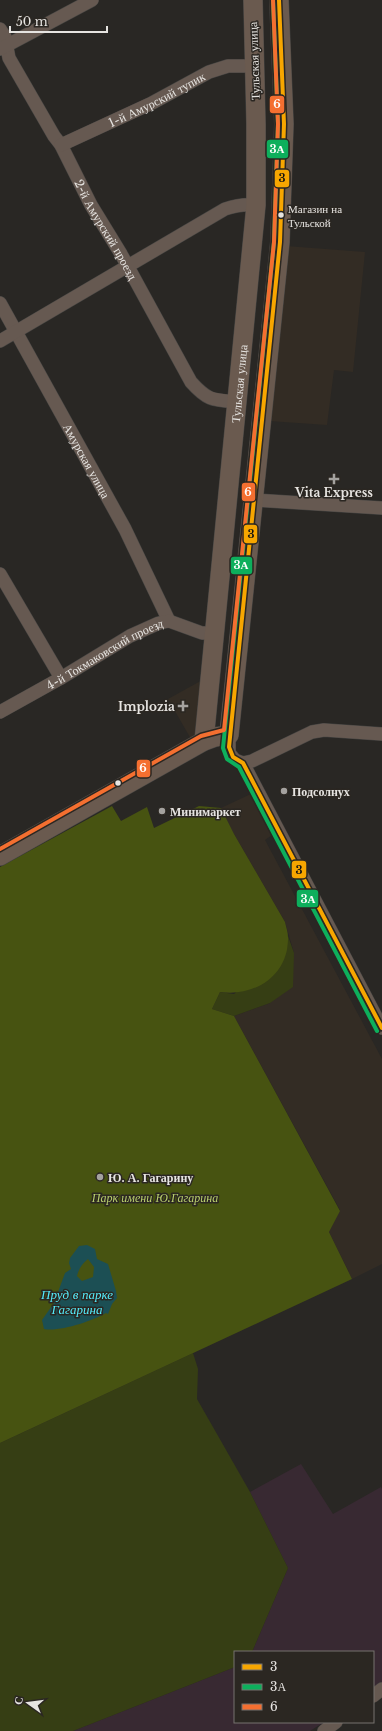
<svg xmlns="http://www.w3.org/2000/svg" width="382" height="1731" font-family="'Libre Baskerville',serif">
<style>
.built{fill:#332c24}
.industrial{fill:#382932}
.green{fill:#363e14}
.forest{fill:#475311}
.water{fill:#1c4f54;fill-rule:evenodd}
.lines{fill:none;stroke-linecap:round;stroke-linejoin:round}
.street-casing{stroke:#464543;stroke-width:14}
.secondary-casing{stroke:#464543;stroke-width:20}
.street{stroke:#665951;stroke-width:13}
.secondary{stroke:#6a5a4f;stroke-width:19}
.bus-1-casing{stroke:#2b2722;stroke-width:7}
.bus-2-casing{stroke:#2b2722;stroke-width:7}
.bus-3-casing{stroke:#2b2722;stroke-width:7}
.bus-1{stroke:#f7a600;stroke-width:4}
.bus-2{stroke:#0daf5c;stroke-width:4}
.bus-3{stroke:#f46f30;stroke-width:4}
.bus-dot{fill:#e6e4e1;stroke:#2b2722;stroke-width:1.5}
.poi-dot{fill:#a4a29f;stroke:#2b2722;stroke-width:1.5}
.labels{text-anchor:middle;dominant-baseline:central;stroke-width:3;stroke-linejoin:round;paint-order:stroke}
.bus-label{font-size:11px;fill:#e6e4e1;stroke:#2b2722;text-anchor:start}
.street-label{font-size:12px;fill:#e6e4e1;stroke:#2b2722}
.poi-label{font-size:12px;font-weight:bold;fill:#e6e4e1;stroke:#2b2722;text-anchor:start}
.park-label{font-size:12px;font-style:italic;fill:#bad06e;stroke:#2b2722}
.water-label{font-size:13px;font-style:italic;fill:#54ecfb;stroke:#2b2722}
.line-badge{stroke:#2b2722;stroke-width:1.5}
.badge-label{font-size:11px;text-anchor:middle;font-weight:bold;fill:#fff}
.pale-badge-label{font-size:11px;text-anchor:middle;font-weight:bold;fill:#111}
</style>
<rect width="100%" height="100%" fill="#292724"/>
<path class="built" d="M286,246L365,252L353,372L334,370L327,425L269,421Z
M206,678L197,732L191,739L168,699Z
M253,793L272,835L265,840L382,1059V1264L352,1279L329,1232L340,1210L234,1016L270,1003L294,953L285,922L234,834L221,808Z"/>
<path class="industrial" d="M301,1464L333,1514L381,1487L382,1489V1685L373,1690V1652H252L288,1568L250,1492Z
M235,1667V1722H324L310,1731H73Z"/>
<path class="green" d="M288,936L294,953L293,987L270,1003L234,1016L212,1009L220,992L234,994L287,948Z
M193,1353L198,1369L197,1399L250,1492L288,1568L252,1652H235V1667L73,1731H0V1443Z"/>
<path class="forest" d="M112,806L121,821L147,807L154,828L199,806L221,808L234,834L285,922C286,927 288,932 288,937C289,975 255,997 220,992L212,1009L234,1016L340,1211L329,1232L352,1279L0,1443V867Z"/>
<path class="water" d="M87,1245L95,1249L97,1259L108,1264L116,1291L117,1298L112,1304L108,1314L106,1313C92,1321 60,1332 44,1329L42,1320L54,1303L65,1273L71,1269L69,1263L70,1258L79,1246ZM88,1259L94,1267L93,1277L82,1281L77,1276C79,1268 82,1264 88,1259Z"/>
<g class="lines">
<defs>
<g id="street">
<path id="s1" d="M0,29L5,37L9,58L54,136L61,145L91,205L121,254L191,382C208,401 213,400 237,402"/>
<path d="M0,49L92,0"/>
<path id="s2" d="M61,145L152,103L209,72L228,66H255"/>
<path id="s3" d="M0,303L125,529L169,621"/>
<path d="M0,341L225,209C236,205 244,204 256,205"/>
<path d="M254,500L382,508"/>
<path d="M0,574L61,678"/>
<path id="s4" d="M0,712L61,678L130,636L159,623L169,621L202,633H215"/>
<path d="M229,735V753L235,760L243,763L382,1028"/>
<path d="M243,763L252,761L312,732L324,730L382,734"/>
<path d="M373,1696L382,1689"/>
<path d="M324,1731L336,1722"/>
</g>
<g id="secondary">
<path id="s5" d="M204,741L256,205V124L253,0"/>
<path d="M0,856L204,741L215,737L229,735L280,242L284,124L279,0"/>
</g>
</defs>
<use href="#street" class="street-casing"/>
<use href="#secondary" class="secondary-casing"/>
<use href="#street" class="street"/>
<use href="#secondary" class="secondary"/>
<defs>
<path id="bus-1" d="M279,0L284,124L280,242L229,747L233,757L243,763L382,1028"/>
<path id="bus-2" d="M273,0L278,124L274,242L223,748L227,759L239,767L377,1031"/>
<path id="bus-3" d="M0,849L201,736L224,730L274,242L278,124L273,0"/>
</defs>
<use href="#bus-1" class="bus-1-casing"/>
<use href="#bus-2" class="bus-2-casing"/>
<use href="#bus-3" class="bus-3-casing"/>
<use href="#bus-1" class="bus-1"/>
<use href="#bus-2" class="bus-2"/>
<use href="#bus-3" class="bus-3"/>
</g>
<g class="bus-dot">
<circle cx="281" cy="215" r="3.5"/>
<circle cx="118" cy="783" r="3.5"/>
</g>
<g class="poi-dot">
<path d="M332 473h4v4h4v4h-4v4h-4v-4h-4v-4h4z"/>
<path d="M181 700h4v4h4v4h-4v4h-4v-4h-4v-4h4z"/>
<circle cx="284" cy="791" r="4"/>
<circle cx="162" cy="811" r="4"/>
<circle cx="100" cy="1177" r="4"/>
</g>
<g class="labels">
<g class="bus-label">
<text x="288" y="209">Магазин на<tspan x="288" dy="14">Тульской</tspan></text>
</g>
<g class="street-label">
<text transform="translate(254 61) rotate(-92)">Тульская улица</text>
<text stroke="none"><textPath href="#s2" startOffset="106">1-й Амурский тупик</textPath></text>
<text stroke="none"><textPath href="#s1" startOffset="228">2-й Амурский проезд</textPath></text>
<text stroke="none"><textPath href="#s5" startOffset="359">Тульская улица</textPath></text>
<text stroke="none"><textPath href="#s3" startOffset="180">Амурская улица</textPath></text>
<text stroke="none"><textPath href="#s4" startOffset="120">4-й Токмаковский проезд</textPath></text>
</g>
<g class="poi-label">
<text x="334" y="492" text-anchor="middle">Vita Express</text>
<text x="175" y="706" text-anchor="end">Implozia</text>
<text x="292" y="791">Подсолнух</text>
<text x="170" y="811">Минимаркет</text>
<text x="108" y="1177">Ю. А. Гагарину</text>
</g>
<g class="park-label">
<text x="155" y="1197">Парк имени Ю.Гагарина</text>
</g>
<g class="water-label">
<text x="77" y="1294">Пруд в парке<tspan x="77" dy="15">Гагарина</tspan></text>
</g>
</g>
<g class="line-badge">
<rect x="269" y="95" width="16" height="19" rx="4" fill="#f46f30"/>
<rect x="266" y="139" width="23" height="20" rx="4" fill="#0daf5c"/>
<rect x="274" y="169" width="16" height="19" rx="4" fill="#f7a600"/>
<rect x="241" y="482" width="15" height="20" rx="4" fill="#f46f30"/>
<rect x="243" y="524" width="15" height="20" rx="4" fill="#f7a600"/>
<rect x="230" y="556" width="23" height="19" rx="4" fill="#0daf5c"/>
<rect x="136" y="759" width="15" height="19" rx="4" fill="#f46f30"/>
<rect x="291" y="860" width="16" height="19" rx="4" fill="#f7a600"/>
<rect x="296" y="889" width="23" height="19" rx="4" fill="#0daf5c"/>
</g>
<g class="badge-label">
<text x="277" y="108">6</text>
<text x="277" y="153">3А</text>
<text x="248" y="496">6</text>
<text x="241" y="569">3А</text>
<text x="143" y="772">6</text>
<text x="308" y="903">3А</text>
</g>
<g class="pale-badge-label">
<text x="282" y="182">3</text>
<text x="251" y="538">3</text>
<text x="299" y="874">3</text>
</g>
<rect x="234" y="1651" width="140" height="72" fill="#2b2722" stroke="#76736e"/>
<rect x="242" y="1664" width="20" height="6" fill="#f7a600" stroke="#76736e"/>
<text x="270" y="1671" font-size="12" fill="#e6e4e1">3</text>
<rect x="242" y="1684" width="20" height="6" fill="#0daf5c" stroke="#76736e"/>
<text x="270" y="1691" font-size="12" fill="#e6e4e1">3А</text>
<rect x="242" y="1704" width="20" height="6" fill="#f46f30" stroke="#76736e"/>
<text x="270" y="1711" font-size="12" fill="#e6e4e1">6</text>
<g transform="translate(28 1703) rotate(284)" stroke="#2b2722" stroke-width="3" paint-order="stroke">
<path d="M0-3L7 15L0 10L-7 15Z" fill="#e6e4e1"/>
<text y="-6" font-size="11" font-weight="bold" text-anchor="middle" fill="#e6e4e1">С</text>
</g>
<path d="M10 26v6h97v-6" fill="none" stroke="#e6e4e1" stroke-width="2"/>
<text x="16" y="26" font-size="12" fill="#e6e4e1" stroke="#2b2722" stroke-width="3" paint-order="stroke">50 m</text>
</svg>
